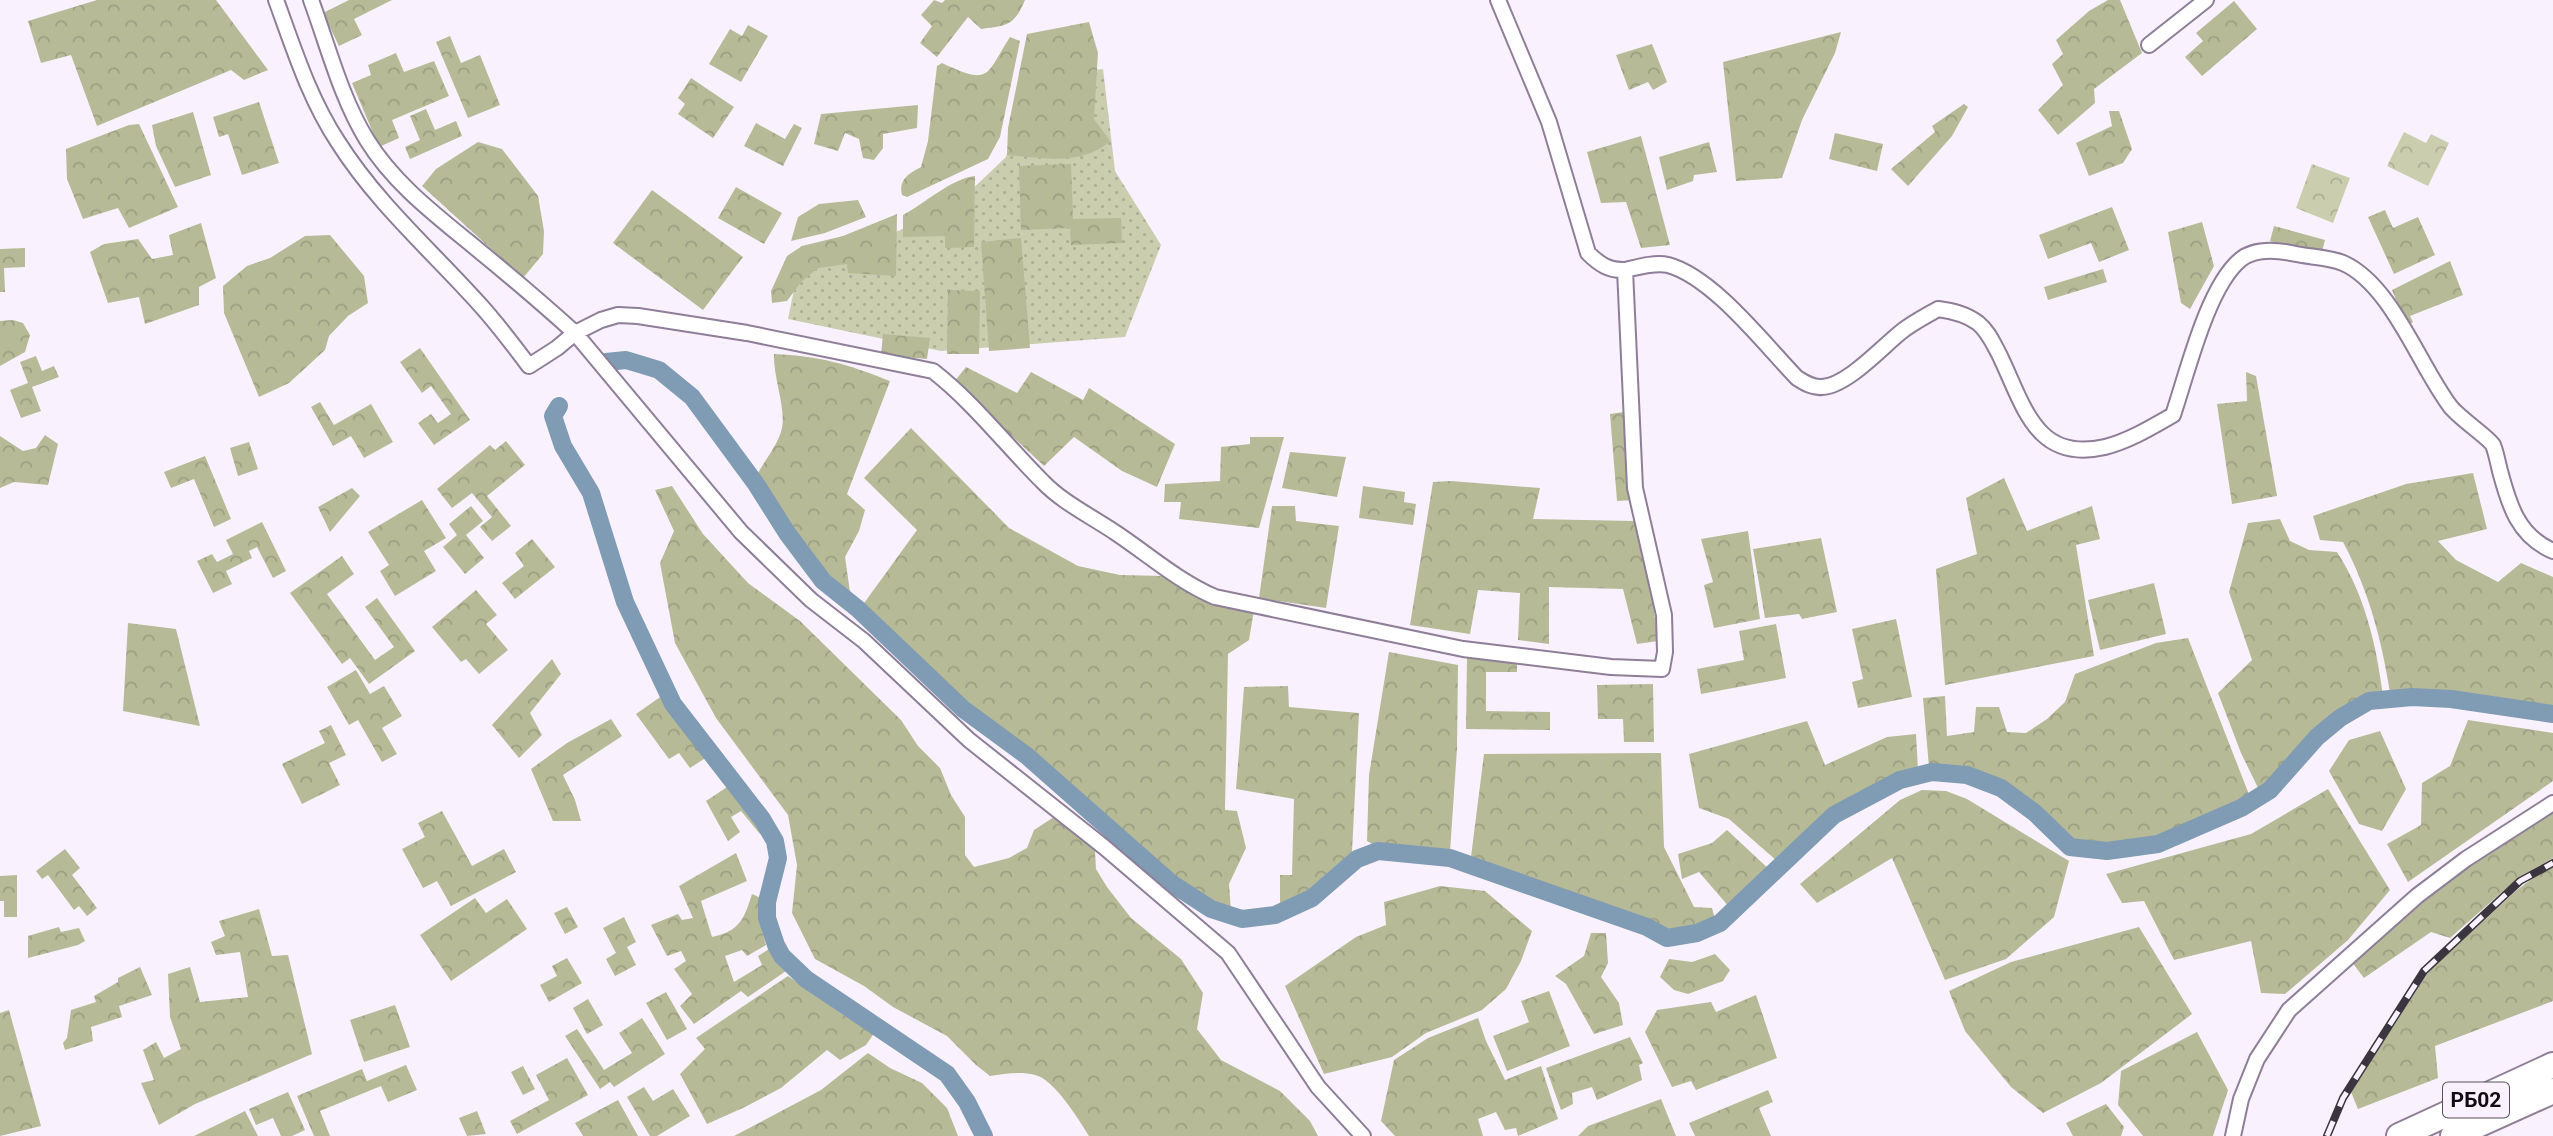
<svg xmlns="http://www.w3.org/2000/svg" width="2553" height="1136" font-family="Roboto,sans-serif">
<style>
.grass{fill:url(#grass-dots)}
.forest{fill:url(#forest-crowns)}
.park{fill:url(#park-crowns)}
.lines{fill:none;stroke-linecap:round;stroke-linejoin:round}
.canal{stroke:#809bb4;stroke-width:18}
.minor-casing{stroke:#8e7e98;stroke-width:18}
.trunk-casing{stroke:#8e7e98;stroke-width:28}
.minor{stroke:#fff;stroke-width:14}
.trunk{stroke:#fff;stroke-width:24}
.rail-casing{stroke:#3b353f;stroke-width:8}
.rail{stroke:#f9f2fe;stroke-width:5;stroke-dasharray:16;stroke-linecap:butt}
.labels{text-anchor:middle;dominant-baseline:central;stroke-width:5;stroke-linejoin:round;paint-order:stroke}
.shield{fill:#f9f2fe;stroke:#57505a;stroke-width:2}
.shield-label{font-size:21px;font-weight:bold;fill:#110b14}
</style>
<defs>
<pattern id="grass-dots" width="8" height="8" patternUnits="userSpaceOnUse" patternTransform="scale(1.75)"><rect width="8" height="8" fill="#cacdae"/><path d="M2 2h.1M6 6h.1" fill="none" stroke="#acaf95" stroke-width="1.8" stroke-linecap="round"/></pattern>
<pattern id="forest-crowns" width="20" height="18" patternUnits="userSpaceOnUse" patternTransform="scale(1.75)"><rect width="20" height="18" fill="#b7ba97"/><path d="M2 6a3 3 0 1 1 6 0M12 15a3 3 0 1 1 6 0" fill="none" stroke="#9c9f81"/></pattern>
<pattern id="park-crowns" width="20" height="18" patternUnits="userSpaceOnUse" patternTransform="scale(1.75)"><rect width="20" height="18" fill="#cacdae"/><path d="M2 6a3 3 0 1 1 6 0M12 15a3 3 0 1 1 6 0" fill="none" stroke="#acaf95"/></pattern>
</defs>
<rect width="100%" height="100%" fill="#f9f2fe"/>
<path class="grass" d="M1103,69L1115,171L1161,245L1125,337L941,351L788,319L797,275L914,224L964,197L1006,157L1027,77Z"/>
<path class="forest" d="M97,0H216L268,70L244,80L231,70L97,126L71,55L41,63L28,21Z
M349,0H392L354,19L362,35L339,46L323,13Z
M934,0L942,3L945,0H1025C1014,26 1007,26 981,29L968,17L937,57L920,43L932,26L921,15Z
M2108,0H2120L2142,53L2094,89L2095,103L2058,135L2038,110L2063,85L2052,64L2063,54L2056,40L2089,11Z
M2234,1L2257,29L2202,76L2185,57L2203,41L2196,33Z
M1089,22L1098,53L1094,119L1110,141C1083,166 1042,158 1007,155L1008,128L1027,34Z
M748,25L768,36L741,82L709,64L730,29L742,36Z
M1841,32L1835,53L1802,120L1782,178L1736,181L1723,62Z
M450,36L461,63L480,55L500,105L468,118L436,42Z
M1010,37L1020,41L1000,137L988,159L907,197L902,195C898,179 910,173 921,167L928,141L937,66L942,63C991,86 985,76 1010,37Z
M1652,44L1667,82L1653,90L1648,82L1629,90L1616,55Z
M396,53L404,72L434,61L449,96L392,120L399,138L379,147L352,83L371,75L368,65Z
M691,78L734,107L713,138L678,114L685,104L678,98Z
M259,102L279,163L242,175L228,134L219,137L213,117Z
M1964,104L1968,107L1952,136L1908,186L1891,169L1935,132L1932,126Z
M918,105L917,128L883,134V148L874,160L863,158L859,139L845,133L838,151L814,144L821,114Z
M426,109L435,130L456,121L462,136L410,159L405,147L420,140L410,116Z
M2109,111H2119L2132,149L2123,163L2089,176L2076,143L2112,126Z
M193,112L211,175L175,187L156,146L152,125Z
M756,123L785,139L794,124L802,128L783,166L744,146Z
M139,124L178,207L129,228L118,208L83,219L67,179L66,149L129,125Z
M1835,133L1883,144L1877,171L1829,159Z
M1641,136L1670,245L1641,248L1626,202L1601,203L1587,152Z
M478,142L502,149L538,196L544,231L543,254L523,278L422,186L436,169Z
M1709,142L1717,172L1694,175L1693,181L1667,190L1659,157Z
M1071,164L1073,219L1121,218L1122,243L1071,245L1070,228L1021,230L1019,166Z
M975,176L974,247L945,248V236L903,237V215C924,204 952,178 975,176Z
M736,187L782,213L764,244L718,218Z
M652,190L743,257L703,310L613,243Z
M858,200L866,217L825,233L791,241L798,217L819,204Z
M2112,207L2129,250L2099,262L2091,243L2048,259L2039,235Z
M2385,210L2393,228L2418,217L2435,255L2394,274L2368,217Z
M897,214L896,276L848,273L847,264L818,268L801,282L787,301L772,303L771,291L787,256L802,246L843,236Z
M2202,222L2214,266L2190,309L2181,303L2168,232Z
M201,223L216,278L199,287V305L145,324L139,297L108,303L90,252L104,244L138,239L152,259L173,255L169,235Z
M2274,226L2325,240L2321,255L2270,241Z
M330,235L364,276L368,303L348,316L329,336L325,350L289,383L259,397L224,313L223,286L247,266L270,258L305,236Z
M1021,238L1030,348L989,351L981,242Z
M25,248V267L4,268L5,292H0V249Z
M2450,261L2463,295L2410,316L2413,322L2407,326L2392,290Z
M2103,269L2107,282L2048,300L2044,287Z
M948,290L980,291L979,354H947Z
M13,320L23,323L30,335L25,352L0,366V321Z
M883,334L930,338L927,359L881,355Z
M420,348L470,420L434,445L418,423L431,414L438,423L451,414L431,386L422,393L400,362Z
M774,354C820,356 847,364 890,381L847,494L865,510L859,531L845,557L850,592C809,562 781,517 758,473C765,460 779,443 782,428C786,408 773,377 774,354Z
M36,356L42,371L54,366L59,377L32,387L41,411L21,418L10,390L28,383L20,362Z
M966,367L1017,393L1031,372L1083,400L1089,388L1175,444L1157,487L1122,471L1074,437L1044,466L954,382Z
M2246,372L2256,376L2277,496L2232,504L2217,404L2247,401Z
M320,402L334,425L371,404L393,442L364,458L351,436L333,446L311,407Z
M1624,412L1634,500L1617,501L1610,414Z
M911,428L1009,528L1078,566L1120,575L1164,576L1207,601L1254,610L1249,640L1228,654L1225,810L1237,811L1246,848L1229,884L1231,911L1212,905L1174,878L1030,753L966,705L862,606L917,530L864,478Z
M45,435L58,444L48,485L14,482L0,488V436L23,451L36,448Z
M1250,437H1284L1259,528L1179,519L1181,502H1164L1165,484L1220,481L1221,447L1250,444Z
M506,441L525,465L487,496L511,526L492,541L480,527L492,517L472,493L452,508L437,489L490,445L495,450Z
M249,442L258,469L238,476L230,448Z
M1290,452L1346,457L1337,497L1282,488Z
M205,456L231,519L214,527L194,479L171,488L164,472Z
M2473,473L2487,529L2438,541L2456,560L2498,582L2521,563L2553,577V708L2414,690L2390,693C2382,640 2368,589 2343,542L2320,540L2313,516L2406,484Z
M2004,478L2027,531L2092,506L2100,539L2076,545L2094,656L1945,685L1936,569L1977,554L1966,498Z
M1451,481L1540,488L1533,519L1635,521L1651,589L1658,641L1637,644L1623,589L1549,587V644L1518,640L1520,593L1478,590L1470,634L1410,625L1433,482Z
M672,486L703,534L748,583L800,621L901,720L918,746L940,768L951,795L965,817V855L974,867L1009,858L1027,848L1034,830L1054,817L1063,820L1086,838L1095,851L1096,869L1107,887L1131,918L1181,959L1203,993L1197,1029L1221,1060L1280,1091L1310,1121L1318,1136H1089C1079,1120 1054,1079 1035,1075C1020,1071 1005,1074 990,1076L976,1065L947,1036L893,1007L864,986L815,959L792,913L797,865L788,815L716,718L675,643L660,563L674,531L655,490Z
M1363,486L1405,492L1404,502L1416,504L1413,525L1359,518Z
M352,488L360,496L330,532L318,507Z
M422,500L446,538L424,551L436,571L395,596L380,571L389,565L368,532Z
M471,506L483,521L466,535L484,558L465,574L443,547L457,535L449,524Z
M1272,506H1295L1296,521L1339,526L1326,608L1259,598Z
M2280,519L2290,541L2309,550L2337,552C2365,595 2377,647 2383,697C2333,701 2299,754 2268,788L2260,792L2241,753L2218,693L2252,660L2229,592L2248,523Z
M262,522L286,571L273,578L257,547L249,551L252,558L226,571L232,584L213,593L197,561L212,554L217,562L233,554L226,540Z
M1748,531L1760,619L1714,628L1704,585L1713,582L1701,539Z
M1821,538L1837,612L1802,619L1799,614L1765,618L1753,549Z
M532,539L555,567L515,599L502,583L524,566L515,553Z
M342,556L354,574L327,594L375,660L394,647L365,607L377,598L415,651L369,684L350,658L342,664L290,593Z
M2154,583L2166,634L2100,650L2088,600Z
M476,590L497,615L486,624L508,650L479,674L466,659L461,662L432,627Z
M1896,619L1912,697L1858,708L1852,682L1863,679L1852,629Z
M128,623L176,629L200,726L123,711Z
M1776,624L1786,678L1701,694L1697,669L1744,660L1739,631Z
M2188,638L2250,797L2158,839L2108,847L2071,840L2036,809L2001,783L1968,771L1929,767L1923,698L1945,696L1947,736L1974,732L1976,707H1999L2007,732L2026,733L2047,719L2065,702L2075,674L2156,643Z
M1389,652L1458,665L1457,749L1450,852L1379,848L1367,841L1369,775Z
M1467,656L1517,657V672H1486V711L1550,712V730L1466,729Z
M552,659L561,674L530,713L542,735L519,758L492,725Z
M356,670L370,694L384,686L402,716L382,728L397,754L382,762L358,720L349,725L327,687Z
M1653,684L1654,742H1624L1623,719H1598L1597,685Z
M1288,686L1289,707L1359,713L1352,852L1301,896L1280,903V875H1292L1294,799L1236,789L1244,687Z
M663,695L707,757L690,768L679,753L669,759L636,714Z
M611,719L622,736L563,775L575,800L581,821H553L531,769L567,743Z
M2468,720L2553,733V781L2408,882L2387,844L2421,825L2422,783L2450,766Z
M1807,721L1825,765L1887,737L1916,734L1918,770C1858,788 1821,818 1777,861L1729,819L1699,808L1689,754Z
M331,725L346,755L329,763L340,785L302,804L282,764L325,743L319,731Z
M2380,731L2406,789L2382,831L2359,824L2329,771L2349,740Z
M1661,753L1664,847L1694,907L1712,908L1715,919L1712,924L1697,931L1668,936L1648,925L1499,872L1471,857L1484,754Z
M730,785L767,830L760,834L741,811L731,817L740,832L728,841L706,801Z
M2328,789L2390,890L2348,940L2285,994L2261,993L2251,941L2174,960L2144,901L2122,903L2106,874L2251,834Z
M1922,790L1946,791L1967,799L2069,861L2054,917L2006,959L1945,980L1892,858L1817,903L1800,884L1900,800Z
M2553,808V858L2519,877L2450,938L2431,932L2364,978L2351,961L2463,868Z
M442,811L472,866L504,849L516,872L451,906L437,881L423,888L402,849L425,837L418,823Z
M1727,830L1771,871L1730,908L1699,872L1682,879L1678,854L1712,843Z
M65,849L80,868L72,875L97,908L87,916L79,906L74,910L48,875L42,879L36,871Z
M736,853L747,881L701,901L712,937C740,931 744,919 752,894L763,899L759,919L766,945L747,956L742,950L725,956L734,982L762,965L758,956L769,949L786,971L748,997L741,991L694,1024L680,1006L692,994L674,969L686,961L681,951L667,956L651,925L678,914L682,920L693,918L679,886Z
M2553,863V1001L2435,1046L2438,1078L2358,1109L2351,1092L2429,971L2517,890Z
M17,875V917H4V901H0V876Z
M1440,886L1485,891L1532,931L1521,961L1506,989L1482,1010L1426,1033L1392,1057L1324,1074L1285,986L1356,937L1386,925L1384,902Z
M475,898L486,913L507,899L527,929L451,981L420,935Z
M567,907L578,927L565,934L554,913Z
M259,909L272,956L288,955L312,1054L195,1104L159,1125L141,1083L154,1080L143,1050L156,1042L164,1058L181,1049L170,1017L168,974L190,967L200,1002L248,997L240,952L216,955L211,942L225,936L219,921Z
M624,917L636,942L627,947L636,965L615,976L606,959L616,953L603,928Z
M59,927L61,932L79,928L85,941L78,945L28,958V936Z
M2139,927L2192,1014L2101,1083L2043,1113L2011,1087L1965,1031L1949,991L2011,962Z
M1591,933H1606L1608,963L1601,977L1619,1003L1623,1025L1594,1034L1566,984L1555,976L1584,956Z
M1715,954L1730,970L1723,981L1688,994L1674,990L1660,977L1669,959L1692,962Z
M567,958L582,983L549,1002L540,985L557,976L552,966Z
M140,967L152,995L119,1006L122,1017L91,1027L93,1041L65,1050L63,1043L67,1038L71,1010L96,1002L94,996L118,982V978Z
M788,976L842,1014L875,1032L866,1045L840,1060L827,1050L781,1088L745,1107L707,1124L680,1074L705,1049L696,1038Z
M1549,991L1570,1046L1507,1071L1493,1036L1529,1022L1521,1001Z
M666,992L687,1029L667,1040L646,1003Z
M1756,995L1777,1058L1696,1090L1691,1081L1672,1087L1645,1032L1657,1010L1711,1002L1716,1012Z
M588,999L603,1025L587,1034L573,1008Z
M395,1005L410,1047L364,1062L350,1020Z
M9,1010L41,1126L0,1136V1013Z
M642,1018L665,1054L614,1087L610,1082L600,1089L565,1036L577,1029L604,1070L632,1053L619,1033Z
M1478,1018L1486,1041L1505,1080L1541,1066L1558,1119L1518,1136L1516,1128L1505,1130L1496,1112L1478,1119L1483,1136H1395L1381,1121L1394,1060L1428,1038Z
M2197,1032L2228,1090L2213,1136H2143L2118,1105L2121,1071Z
M1630,1037L1643,1063L1639,1065L1642,1080L1597,1100L1592,1087L1572,1093L1573,1104L1561,1110L1546,1068Z
M868,1053L890,1068L922,1083L947,1108L958,1136H734L821,1090Z
M567,1058L588,1095L517,1134L510,1121L549,1100L536,1075Z
M406,1065L417,1090L388,1102L381,1086L320,1111L330,1136H314L297,1096L362,1069L367,1081Z
M523,1066L535,1089L523,1095L511,1072Z
M644,1087L653,1101L673,1089L690,1116L657,1136H650L627,1097Z
M1768,1090L1773,1102L1759,1108L1771,1136H1695L1689,1123Z
M288,1092L305,1130L292,1136H281L273,1118L256,1125L249,1109Z
M1661,1099L1676,1136H1578L1588,1126Z
M618,1100L638,1136H583L575,1123Z
M2106,1104L2124,1127L2121,1136H2073L2066,1123Z
M245,1111L258,1136H194Z
M477,1111L486,1134L467,1136L459,1118Z"/>
<path class="park" d="M2404,132L2426,143L2431,134L2449,143L2428,186L2387,166Z
M2312,164L2350,178L2333,223L2296,208Z"/>
<g class="lines">
<path class="canal" d="M606,362L626,360L659,370L692,397L756,484L787,533L823,581L858,609L963,709L1027,756L1171,883L1211,909L1242,919L1275,915L1312,898L1357,859L1378,851L1450,858L1647,927L1667,938L1697,933L1720,923L1834,815L1900,780L1932,772L1967,775L2001,788L2035,813L2070,847L2107,851L2158,844L2241,808L2270,790L2317,737L2340,718L2369,701L2412,697L2451,699L2553,714
M559,406L553,416L563,446L591,493L625,602L673,704L762,819L775,841L778,858L767,902V918L776,945L782,956L806,979L947,1074L967,1102L984,1136"/>
<defs>
<path id="minor" d="M276,0C294,49 309,98 338,142C378,205 433,252 482,307C499,326 514,346 529,366L557,348L575,333C543,304 510,276 477,249C437,216 394,184 367,140C341,98 328,46 311,0
M1498,0L1549,122L1588,253C1599,264 1609,271 1625,270
M2149,45L2206,0
M1363,1136L1318,1087L1228,953L1104,847L969,740L864,641L811,600L741,532L575,333L601,320L618,315L638,316L747,333L933,371C974,403 1005,444 1042,481C1063,503 1091,516 1116,533C1149,555 1178,581 1215,597L1463,649L1611,667L1662,669L1665,652L1664,615L1635,488L1625,270C1638,267 1655,262 1668,265C1713,277 1765,345 1797,378C1805,383 1813,388 1822,387C1847,386 1882,347 1901,332C1912,323 1926,316 1938,309C1953,311 1966,314 1978,323C1988,331 1993,343 1999,354C2024,405 2035,463 2105,447C2129,441 2152,427 2173,415C2187,374 2207,288 2240,260C2254,248 2278,250 2296,254C2310,257 2329,257 2343,263C2391,284 2419,365 2450,406C2459,418 2488,437 2493,445C2496,452 2498,463 2500,471C2509,505 2518,536 2553,551
M2233,1136L2241,1099L2257,1059L2289,1010L2417,896L2466,859L2553,803"/>
<path id="trunk" d="M2399,1136L2553,1065
M2453,1136L2553,1091"/>
</defs>
<use href="#minor" class="minor-casing"/>
<use href="#trunk" class="trunk-casing"/>
<use href="#minor" class="minor"/>
<use href="#trunk" class="trunk"/>
<defs>
<path id="rail" d="M2327,1136L2343,1098L2424,971L2520,881L2553,863"/>
</defs>
<use href="#rail" class="rail-casing"/>
<use href="#rail" class="rail"/>
</g>
<g class="labels">
<rect class="shield" x="2443" y="1082.5" width="66" height="35" rx="5"/>
<g class="shield-label">
<text x="2476" y="1100">РБ02</text>
</g>
</g>
</svg>
